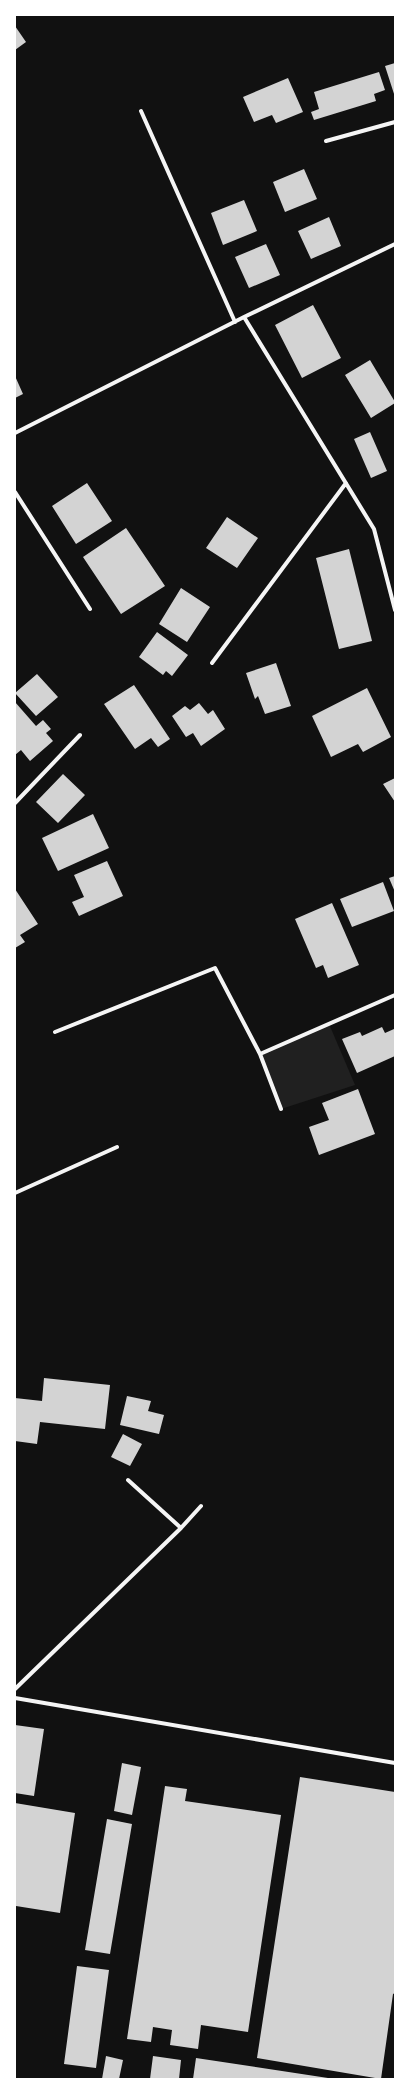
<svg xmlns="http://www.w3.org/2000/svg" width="410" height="2094" font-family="Signika,sans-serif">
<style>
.green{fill:#202020}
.building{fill:#d3d3d3}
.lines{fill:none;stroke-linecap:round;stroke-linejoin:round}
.minor{stroke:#f5f5f5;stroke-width:4}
</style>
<rect width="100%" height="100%" fill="#111"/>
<path class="green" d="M329,1024L355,1085L281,1109L260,1054Z"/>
<path class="building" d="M15,26L26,42L15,50Z
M395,63V97L385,66Z
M379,72L385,90L374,94L376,101L314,120L311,112L319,109L314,92Z
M288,78L303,112L276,123L272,115L254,122L243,97Z
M304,169L317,199L285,212L273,182Z
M244,200L257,231L223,245L211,213Z
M329,217L341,246L311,259L298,231Z
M266,244L280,275L249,288L235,257Z
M313,305L341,358L302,378L275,325Z
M370,360L395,402V403L371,418L345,375Z
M15,376L23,394L15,398Z
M370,432L387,471L371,478L354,439Z
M87,483L112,521L76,544L52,506Z
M227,517L258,538L237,568L206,548Z
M126,528L165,586L121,614L83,557Z
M349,549L372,641L339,649L316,558Z
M181,588L210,607L187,642L159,624Z
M157,632L188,655L172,676L166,671L163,675L139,657Z
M276,663L291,706L265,714L258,696L255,699L246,673Z
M37,674L58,697L36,716L15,693Z
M134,685L170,739L158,747L151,738L135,749L104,704Z
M367,688L391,737L363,752L358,744L331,757L312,716Z
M15,702L36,726L43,720L51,729L46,733L53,741L30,761L21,750L15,755Z
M199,703L208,714L213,710L225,729L201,746L193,733L186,737L172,716L185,706L190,710Z
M63,774L85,795L58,823L36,802Z
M395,778V802L383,784Z
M93,814L109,848L58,871L42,838Z
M107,861L123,896L79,916L72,902L84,897L74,875Z
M395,876V892L389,878Z
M383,882L394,911L352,927L340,899Z
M15,889L38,924L20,935L25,942L15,948Z
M332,903L359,965L328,978L323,965L316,968L295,919Z
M382,1027L385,1033L394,1029L395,1032V1056L357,1073L342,1039L360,1032L362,1036Z
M358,1089L375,1134L319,1155L309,1127L329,1120L322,1103Z
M44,1378L110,1385L105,1429L40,1422L37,1444L15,1441V1398L42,1401Z
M127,1396L151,1401L148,1411L164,1415L159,1434L120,1425Z
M123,1434L142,1444L130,1466L111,1457Z
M15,1725L44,1729L34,1796L15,1793Z
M122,1763L141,1767L132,1815L114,1811Z
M300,1777L395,1792V1993L393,1994L381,2079L257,2058Z
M165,1786L187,1789L185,1801L281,1815L248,2032L201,2025L198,2049L170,2045L172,2030L153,2027L151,2042L127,2039Z
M15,1803L75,1813L60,1913L16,1906L15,1910Z
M107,1819L132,1824L110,1954L85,1950Z
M77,1966L109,1970L96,2068L64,2064Z
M106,2056L123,2060L119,2079H102Z
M153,2056L181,2060L179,2079H150Z
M196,2058L328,2078V2079H193Z"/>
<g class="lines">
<path class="minor" d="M141,111L235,322
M326,141L395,122
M244,317L374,529L395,610
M15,433L244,317L395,244
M15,492L90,609
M212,663L346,483
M15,803L80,735
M55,1032L215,968L260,1054L281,1109
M260,1054L395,995
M15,1193L117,1147
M181,1528L201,1506
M15,1689L181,1528L128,1480
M15,1698L395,1763"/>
</g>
<rect width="410" height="2094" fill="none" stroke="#ffffff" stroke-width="32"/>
</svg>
